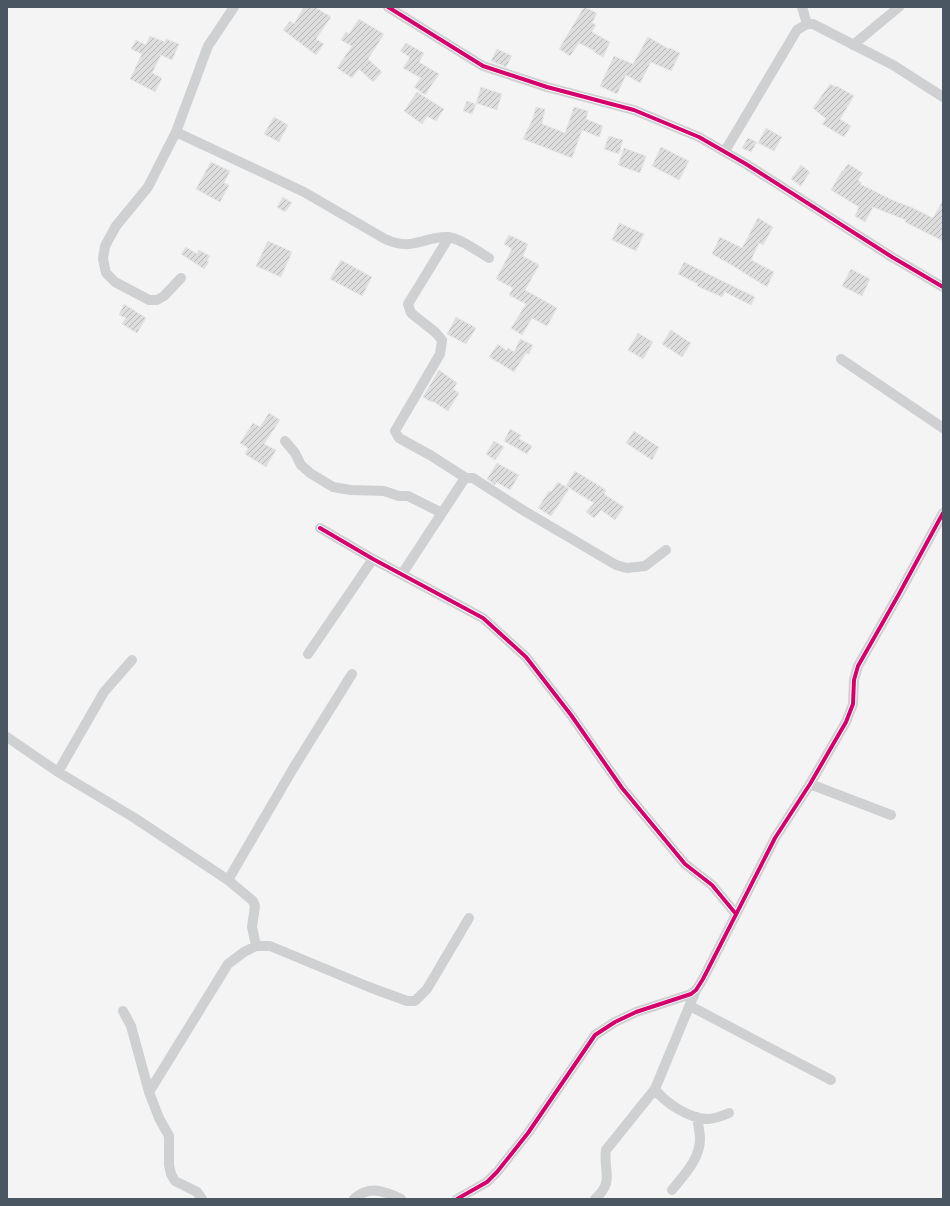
<svg xmlns="http://www.w3.org/2000/svg" width="950" height="1206" font-family="Lato,sans-serif">
<style>
.building{fill:url(#building-hatch);stroke:#e5e6e7}
.lines{fill:none;stroke-linecap:round;stroke-linejoin:round}
.minor{stroke:#ced0d2;stroke-width:10}
.cycleway-casing{stroke:#fff;stroke-width:6}
.cycleway{stroke:#d6006c;stroke-width:4}
</style>
<defs>
<pattern id="building-hatch" width="6" height="6" patternUnits="userSpaceOnUse"><rect width="6" height="6" fill="#ddddde"/><path d="M-1 1l2-2M0 6l6-6M5 7l2-2" fill="none" stroke="#b5b6b7"/></pattern>
</defs>
<rect width="100%" height="100%" fill="#f4f4f4"/>
<path class="building" d="M304,7H315L331,17L316,39L324,44L316,55L283,30L290,21L294,24Z
M584,7L597,13L592,23L596,25L592,32L610,42L603,57L594,52L595,51L579,43L570,56L559,49Z
M359,19L384,34L368,59L382,72L373,82L359,69L352,78L337,68L352,46L341,40L346,32L349,34Z
M150,36L165,42L166,39L179,44L172,60L161,55L152,73L162,78L155,92L130,79L142,54L131,49L136,40L146,45Z
M648,37L669,49L670,48L680,53L671,71L651,62L640,83L626,75L617,94L600,86L614,56L633,64Z
M406,43L424,53L419,62L439,74L425,95L414,87L421,78L403,68L410,57L400,51Z
M497,49L512,56L506,67L491,61Z
M830,84L836,87L837,86L854,96L840,119L851,126L844,137L822,124L826,119L813,108Z
M481,87L502,94L497,110L476,103Z
M417,92L444,109L436,121L427,116L422,124L404,111Z
M467,101L476,104L472,114L463,111Z
M536,107L545,109L542,124L565,133L574,107L588,111L586,119L603,126L599,137L582,130L572,158L523,139L533,118Z
M274,117L288,125L279,142L264,134Z
M766,128L782,137L774,151L758,143Z
M609,136L623,140L619,154L604,149Z
M748,138L757,142L751,152L742,148Z
M661,147L689,161L679,180L652,166Z
M624,148L646,156L640,173L618,165Z
M211,162L230,171L224,183L229,185L220,202L196,189Z
M848,164L863,173L858,180L862,183L860,184L892,200L913,208L933,218L943,200V241L905,222L906,220L873,207L865,222L855,216L859,207L831,190L842,171H843Z
M801,165L810,172L801,186L791,179Z
M283,197L292,203L285,212L277,207Z
M758,218L773,227L763,245L759,243L751,260L774,272L767,287L730,264L712,254L720,237L742,248Z
M619,223L644,234L636,251L612,240Z
M509,235L528,244L523,256L539,265L525,290L557,308L547,326L532,318L522,335L511,328L526,304L509,295L513,288L496,279L512,249L504,244Z
M268,241L292,252L281,277L256,266Z
M186,247L197,254L199,250L210,256L207,261L209,262L204,269L181,254Z
M341,260L372,277L362,296L330,279Z
M684,262L755,297L751,305L725,292L722,297L697,286L698,284L678,274Z
M851,269L870,279L862,296L842,286Z
M124,304L146,318L137,333L122,324L126,318L119,315Z
M456,317L476,328L466,344L447,334Z
M671,330L691,343L682,357L662,344Z
M638,333L653,342L643,359L628,350Z
M520,339L533,345L529,354L526,353L514,372L489,357L498,344L507,351L508,348L514,352Z
M439,370L457,383L453,389L459,393L448,411L432,401L431,402L423,397Z
M269,413L280,420L264,444L276,450L266,467L245,454L248,448L240,443L253,423L260,427Z
M510,429L521,435L519,439L532,446L527,454L504,441Z
M634,431L659,447L652,460L626,443Z
M494,441L504,447L495,460L486,454Z
M497,463L519,475L510,490L496,482L495,485L487,479Z
M575,471L606,490L604,494L624,507L615,520L601,510L594,518L586,512L594,503L566,486Z
M558,482L569,489L551,516L538,508L549,491L551,492Z"/>
<g class="lines">
<path class="minor" d="M388,7L483,66L547,87L634,110L699,137L746,164L892,257L943,287
M802,7L807,24
M853,45L899,7
M176,132L304,192L385,239C394,243 404,246 415,243C426,241 436,236 448,237C462,239 477,251 489,258
M725,151L797,30L807,24H813L893,65L943,97
M449,237L408,304L411,313L435,332L442,340L440,354L395,431L399,438L430,455L466,478
M181,278L164,296L157,300H149L115,282L106,273L103,259L105,246L116,226L148,187L176,132L208,46L234,7
M841,359L943,428
M285,441L295,453L301,465L310,473L333,487L351,490L384,491L399,496H408L442,513
M320,528L373,559L483,618L526,657L571,715L622,788L685,864L712,885L736,914
M402,574L463,481L466,478H473L521,509L616,565L627,568L645,566L666,550
M308,654L373,559
M7,737L58,772L133,817L228,880L253,901L255,906L252,927L256,946
M58,772L104,692L132,660
M810,784L891,815
M228,880L294,767L352,674
M696,990L655,1089C665,1103 690,1119 708,1119C715,1119 722,1116 729,1113
M690,1006L831,1080
M123,1011L131,1026L149,1092L159,1118L169,1136V1165L171,1174L175,1181L197,1192L202,1199
M149,1092L228,964L244,952L256,946H270L369,987L407,1001H415L427,989L469,918
M672,1190C684,1175 700,1159 700,1139C700,1132 698,1124 697,1117
M354,1199C369,1185 385,1191 401,1199
M457,1199L487,1182L497,1172L528,1133L595,1035L615,1022L636,1012L691,994L696,990L703,979L775,838L810,784L846,722L853,704L854,680L858,666L899,594L943,513
M595,1199C615,1181 603,1172 606,1150L655,1089"/>
<defs>
<path id="cycleway" d="M388,7L483,66L547,87L634,110L699,137L746,164L892,257L943,287
M320,528L373,559L483,618L526,657L571,715L622,788L685,864L712,885L736,914
M457,1199L487,1182L497,1172L528,1133L595,1035L615,1022L636,1012L691,994L696,990L703,979L775,838L810,784L846,722L853,704L854,680L858,666L899,594L943,513"/>
</defs>
<use href="#cycleway" class="cycleway-casing"/>
<use href="#cycleway" class="cycleway"/>
</g>
<rect width="950" height="1206" fill="none" stroke="#4a5661" stroke-width="16"/>
</svg>
